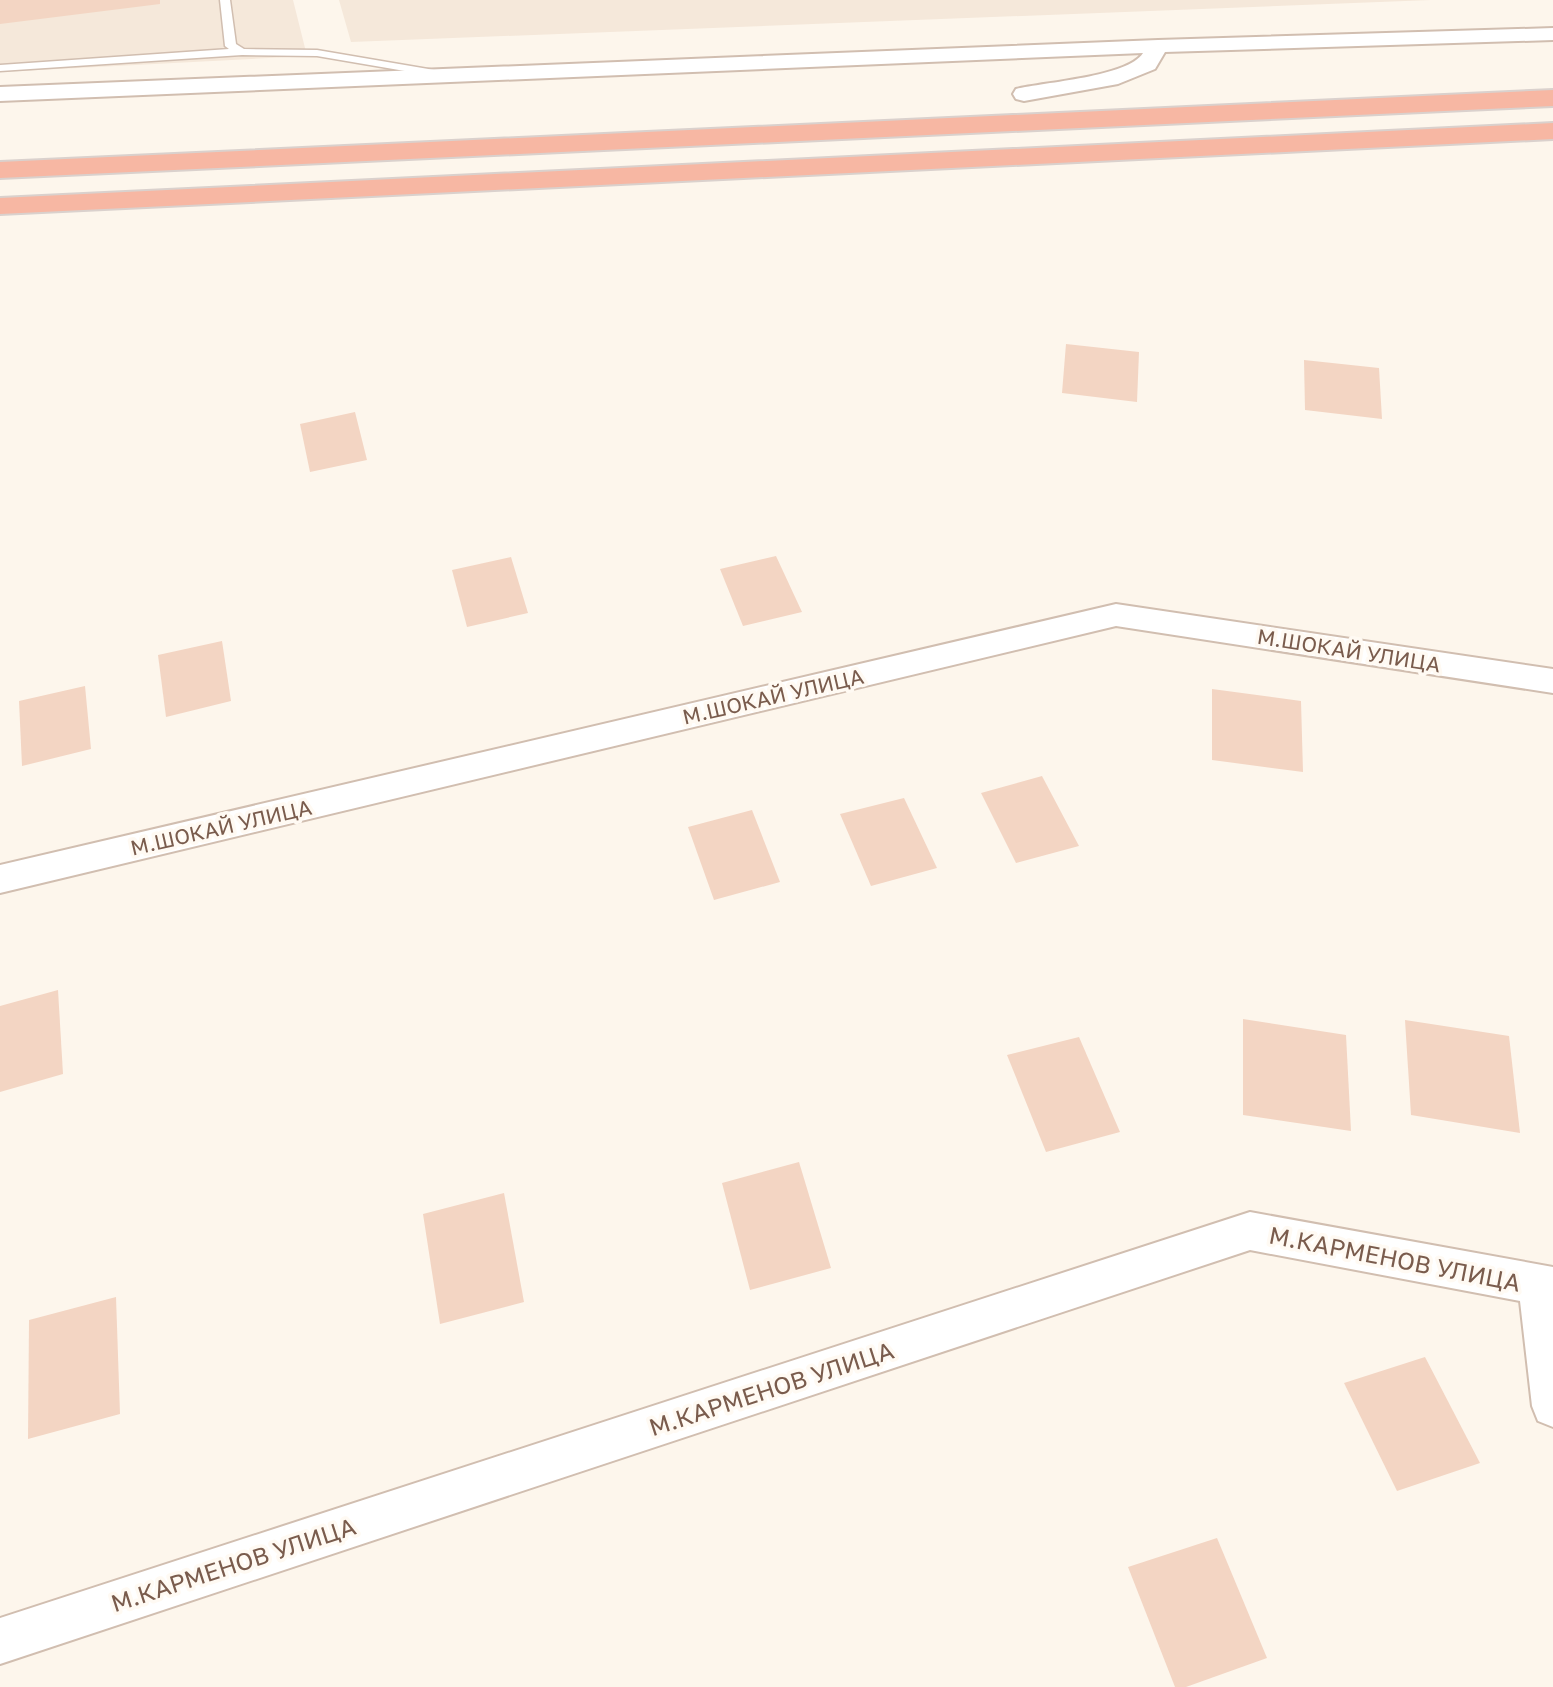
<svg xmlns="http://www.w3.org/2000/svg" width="1553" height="1687" font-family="'Golos Text',sans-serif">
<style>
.residential{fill:#f5e8da}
.building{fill:#f3d5c3}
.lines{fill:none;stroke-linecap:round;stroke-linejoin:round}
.lane-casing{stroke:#d1beb0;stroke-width:3}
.street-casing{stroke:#d1beb0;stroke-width:4}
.highway-casing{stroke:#dad1cd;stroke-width:4}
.lane{fill:#fff;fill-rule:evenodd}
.street{fill:#fff;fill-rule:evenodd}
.highway{fill:#f7b7a3;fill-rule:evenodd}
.labels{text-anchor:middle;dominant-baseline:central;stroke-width:7;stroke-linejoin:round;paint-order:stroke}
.street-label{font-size:21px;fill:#7a5c4d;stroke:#fffaf3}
.near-street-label{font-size:24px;fill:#7a5c4d;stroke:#fffaf3}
</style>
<rect width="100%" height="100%" fill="#fdf6ec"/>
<!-- residential -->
<g class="residential">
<polygon points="0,0 293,0 307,56 0,72"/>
<polygon points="339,0 1431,0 351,42"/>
</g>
<!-- building -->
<g class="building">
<polygon points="0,0 160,0 160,4 0,24"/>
<polygon points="1066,344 1139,352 1137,402 1062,393"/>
<polygon points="1304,360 1379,368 1382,419 1305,410"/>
<polygon points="355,412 367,460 310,472 300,424"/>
<polygon points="776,556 802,612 743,626 720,569"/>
<polygon points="511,557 528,613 467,627 452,570"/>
<polygon points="222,641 231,701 166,717 158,655"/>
<polygon points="85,686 91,749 22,766 19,701"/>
<polygon points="1212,689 1301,701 1303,772 1212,760"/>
<polygon points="1042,776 1079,846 1016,863 981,793"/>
<polygon points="904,798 937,868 871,886 840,814"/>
<polygon points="752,810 780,882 714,900 688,827"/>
<polygon points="58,990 63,1074 0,1092 0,1006"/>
<polygon points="1243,1019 1346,1035 1351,1131 1243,1115"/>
<polygon points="1405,1020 1509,1036 1520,1133 1411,1115"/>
<polygon points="1079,1037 1120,1132 1046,1152 1007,1055"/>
<polygon points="799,1162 831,1268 750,1290 722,1183"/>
<polygon points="504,1193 524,1302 440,1324 423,1214"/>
<polygon points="116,1297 120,1414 28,1439 29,1320"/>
<polygon points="1425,1357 1480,1463 1397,1491 1344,1383"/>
<polygon points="1217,1538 1267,1658 1186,1687 1175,1687 1128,1567"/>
</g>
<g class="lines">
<defs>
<polygon id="lane" points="220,0 230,0 236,44 244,49 317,50 440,71 446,74 440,77 317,56 242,55 0,71 0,65 229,49 225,46"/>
<g id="street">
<path d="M1553,28V40L1165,52L1155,69L1118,84L1024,101L1016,99L1013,94L1016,89C1044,82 1128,77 1143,53L0,101V87L1158,40Z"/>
<polygon points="1116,604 1553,669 1553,693 1116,626 0,893 0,865"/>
<polygon points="1250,1212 1553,1267 1553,1427 1538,1421 1532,1406 1520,1301 1250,1250 0,1664 0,1618"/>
</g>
<g id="highway">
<polygon points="1553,90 1553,106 0,178 0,162"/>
<polygon points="1553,123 1553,139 0,214 0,198"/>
</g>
</defs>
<!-- lane casing -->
<use href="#lane" class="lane-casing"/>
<!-- street casing -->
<use href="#street" class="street-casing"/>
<!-- highway casing -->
<use href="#highway" class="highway-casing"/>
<!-- lane -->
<use href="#lane" class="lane"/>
<!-- street -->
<use href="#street" class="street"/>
<!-- highway -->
<use href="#highway" class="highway"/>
</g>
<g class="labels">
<!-- street labels -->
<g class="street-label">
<text transform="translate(1349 650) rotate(9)">М.ШОКАЙ УЛИЦА</text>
<text transform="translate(773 696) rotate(-13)">М.ШОКАЙ УЛИЦА</text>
<text transform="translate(221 827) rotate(-13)">М.ШОКАЙ УЛИЦА</text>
</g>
<!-- near-street labels -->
<g class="near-street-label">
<text transform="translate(1395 1258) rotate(11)">М.КАРМЕНОВ УЛИЦА</text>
<text transform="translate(771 1388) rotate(-18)">М.КАРМЕНОВ УЛИЦА</text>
<text transform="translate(233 1564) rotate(-18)">М.КАРМЕНОВ УЛИЦА</text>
</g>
</g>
</svg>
